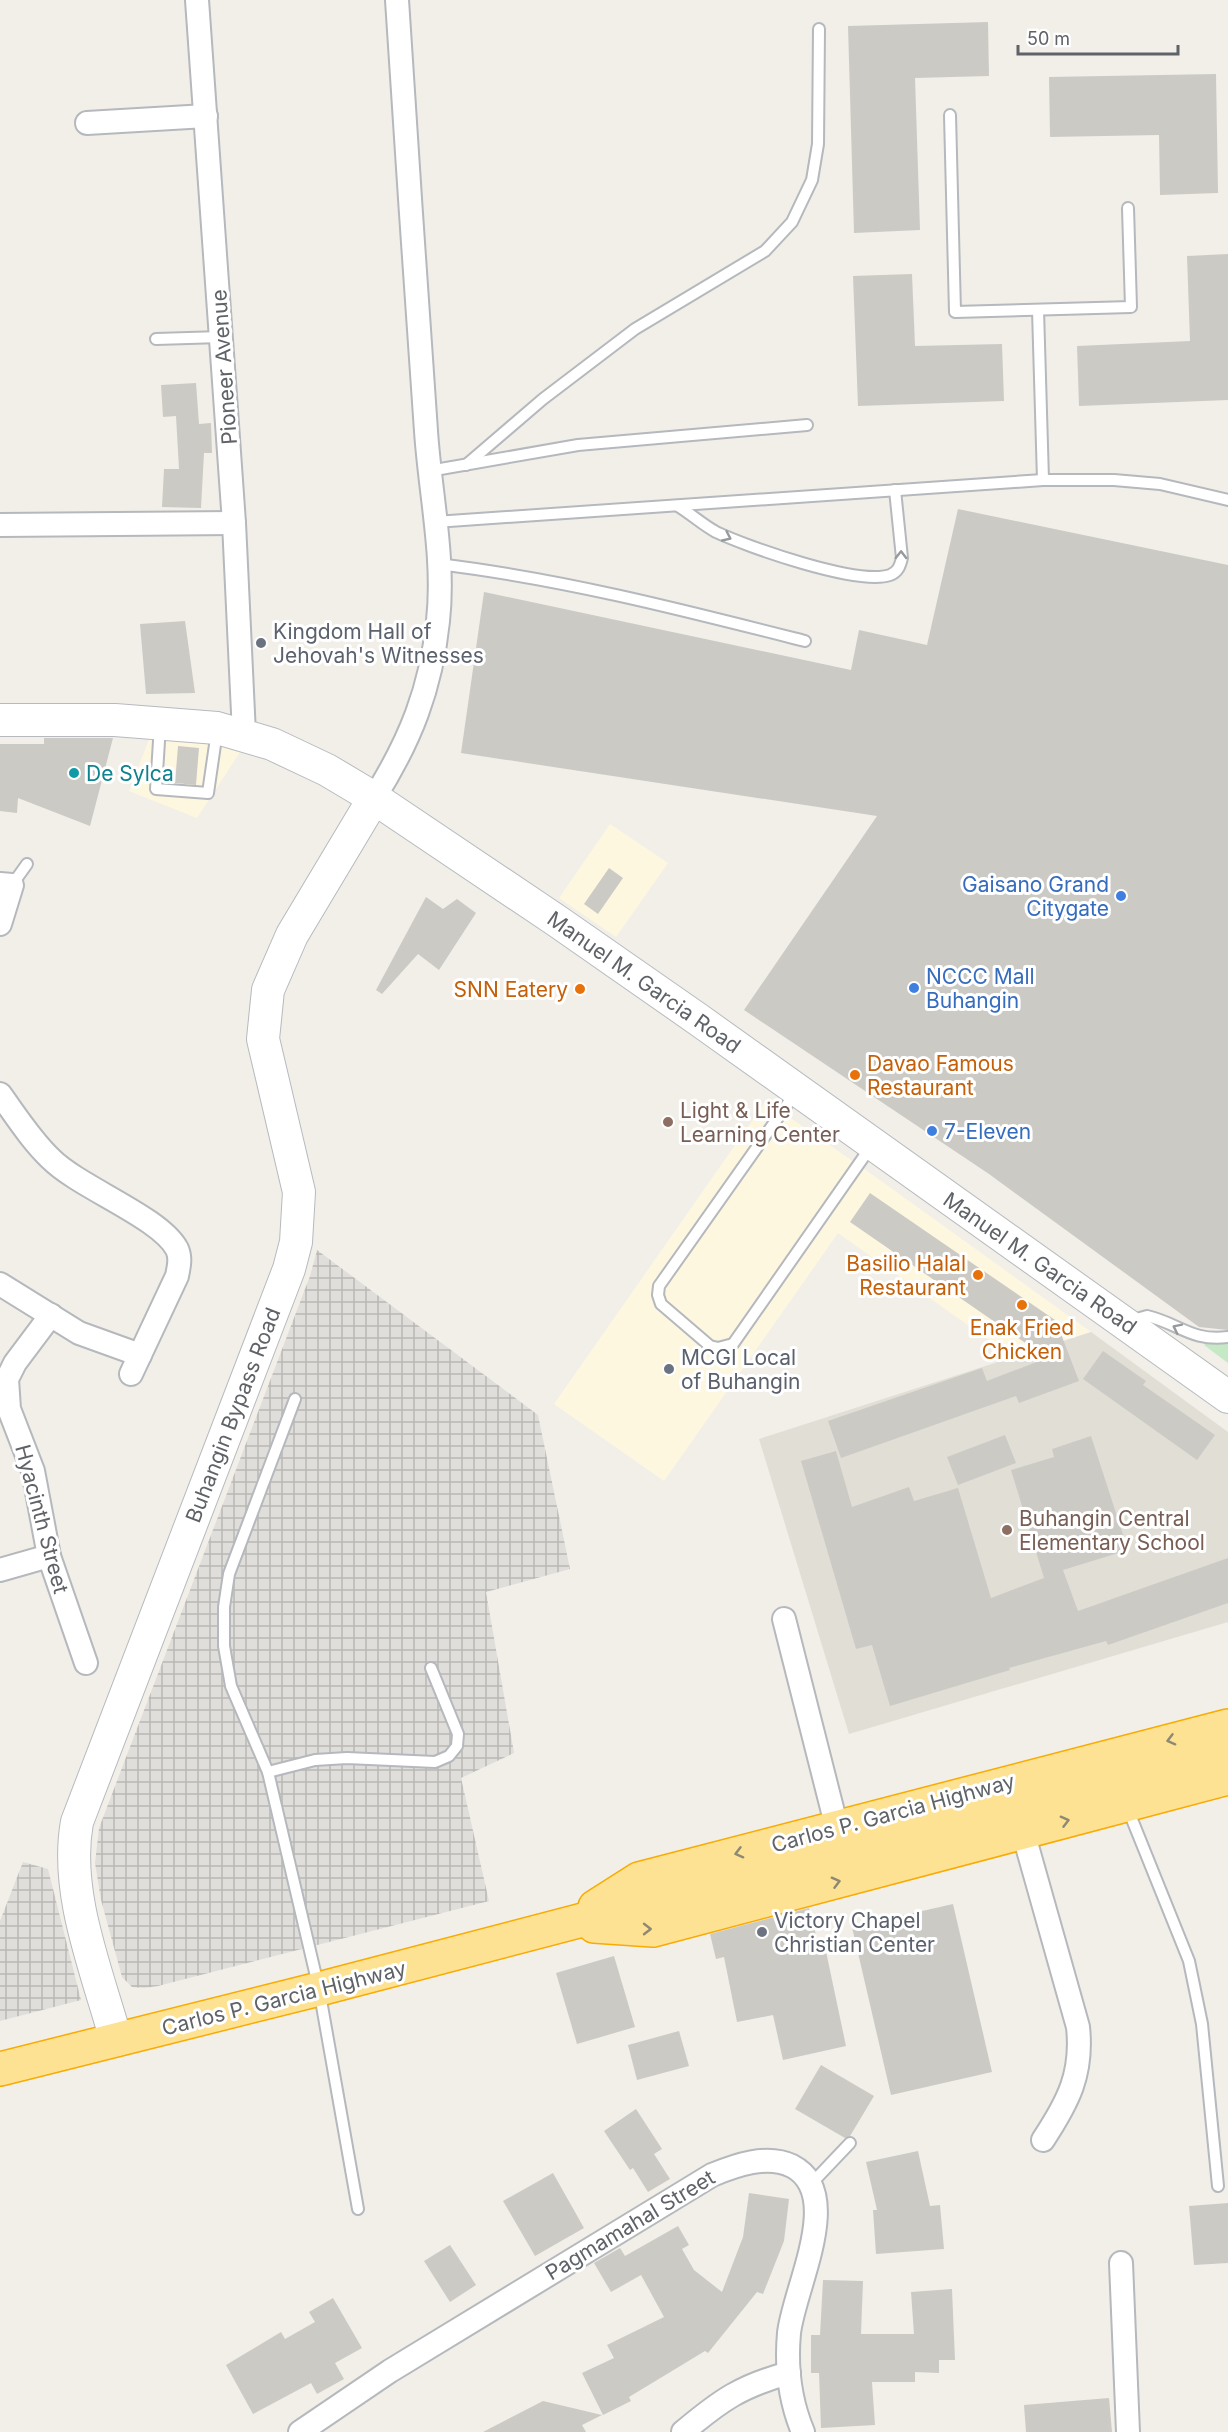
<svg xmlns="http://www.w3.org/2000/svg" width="1228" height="2432" font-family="Inter,sans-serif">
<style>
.commercial{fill:#fef7e0}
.industrial{fill:url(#industrial-grid)}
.education{fill:#e1ded6}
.green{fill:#c5e8c5}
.building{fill:#cccac5}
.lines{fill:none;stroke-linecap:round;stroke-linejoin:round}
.lane-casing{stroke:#b5b8bc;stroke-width:14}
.street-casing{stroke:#b5b8bc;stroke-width:26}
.secondary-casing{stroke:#b6babf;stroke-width:34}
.highway-casing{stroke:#f9ab00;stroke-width:36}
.lane{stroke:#fff;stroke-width:10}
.street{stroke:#fff;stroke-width:22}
.secondary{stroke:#fff;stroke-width:32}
.highway{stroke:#fde293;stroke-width:33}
.oneway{stroke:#979a9d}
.oneway2{stroke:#8e8975}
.worship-dot{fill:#6b7280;stroke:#fff;stroke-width:2}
.culture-dot{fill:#0f9aa8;stroke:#fff;stroke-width:2}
.shop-dot{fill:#3f7fe0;stroke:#fff;stroke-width:2}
.food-dot{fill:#e8710a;stroke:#fff;stroke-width:2}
.education-dot{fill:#8d6e63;stroke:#fff;stroke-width:2}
.labels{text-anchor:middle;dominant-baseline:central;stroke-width:6;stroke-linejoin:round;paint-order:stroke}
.street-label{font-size:21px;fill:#5f6368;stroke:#fff}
.worship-label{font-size:21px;fill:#5b616d;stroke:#fff;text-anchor:start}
.culture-label{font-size:21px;fill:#0d838f;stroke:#fff;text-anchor:start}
.shop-label{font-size:21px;fill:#366cbe;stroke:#fff;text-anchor:start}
.food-label{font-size:21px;fill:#c56008;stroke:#fff;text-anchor:end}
.education-label{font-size:21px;fill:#785e54;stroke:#fff;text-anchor:start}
</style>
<defs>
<pattern id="industrial-grid" width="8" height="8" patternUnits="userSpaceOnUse" patternTransform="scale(1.5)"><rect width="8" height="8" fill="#e0deda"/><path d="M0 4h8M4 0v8" fill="none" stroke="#b9b8b5"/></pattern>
</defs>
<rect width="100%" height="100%" fill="#f1efe8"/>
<!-- commercial -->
<g class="commercial">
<polygon points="150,737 242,749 197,818 129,791"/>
<polygon points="610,824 668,863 616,937 559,898"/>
<polygon points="766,1101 877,1178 1091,1332 1013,1357 838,1233 664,1481 554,1404"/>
</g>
<!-- industrial -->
<g class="industrial">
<polygon points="317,1250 538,1415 570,1569 486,1592 514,1753 461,1778 489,1901 158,1986 144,1988 132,1987 122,1977 101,1900 95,1863 99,1828 310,1276"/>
<polygon points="23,1862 48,1869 81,2000 0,2021 0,1921"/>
</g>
<!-- education -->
<polygon class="education" points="1091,1332 1228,1432 1228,1622 849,1734 759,1439"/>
<!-- green -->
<polygon class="green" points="1210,1341 1228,1341 1228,1363 1204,1345"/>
<!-- building -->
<g class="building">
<polygon points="988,22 989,76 915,78 920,230 854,233 848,26"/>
<polygon points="1216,74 1218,193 1160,195 1159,135 1050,137 1049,77"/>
<polygon points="1228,254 1228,400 1079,406 1077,346 1190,341 1187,256"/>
<polygon points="912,274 915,346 1002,344 1004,401 858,406 853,276"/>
<polygon points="196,383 199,424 211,423 212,453 204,453 201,508 162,507 164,469 179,469 176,416 163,417 161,385"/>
<polygon points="958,509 1228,565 1228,1330 1199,1327 989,1174 744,1010 877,816 461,753 484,592 851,670 859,630 927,645"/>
<polygon points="185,621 195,693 146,694 140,624"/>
<polygon points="44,738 113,738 90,826 18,798 17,813 0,811 0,744 44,744"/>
<polygon points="178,746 199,748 196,785 175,783"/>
<polygon points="609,868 623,878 598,914 584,904"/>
<polygon points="426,897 443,909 457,899 476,913 439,970 418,954 382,994 376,990"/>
<polygon points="870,1193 1071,1331 1061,1334 1079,1381 1019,1403 1016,1396 841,1458 828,1421 982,1368 987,1381 1047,1358 850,1222"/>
<polygon points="1103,1351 1146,1381 1143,1385 1215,1435 1197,1460 1083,1379"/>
<polygon points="1005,1435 1016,1463 958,1485 947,1457"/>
<polygon points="1091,1436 1128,1550 1063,1570 1078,1611 1228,1558 1228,1603 1108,1645 1106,1641 1009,1668 1010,1670 890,1706 872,1645 856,1649 801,1461 836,1451 852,1507 909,1487 914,1501 958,1488 991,1598 1044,1578 1011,1470 1054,1457 1052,1449"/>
<polygon points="953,1904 992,2072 891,2095 852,1927"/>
<polygon points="809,1908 818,1943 824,1942 846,2046 783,2060 773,2015 737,2022 724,1957 716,1959 710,1934"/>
<polygon points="614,1956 635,2027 577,2044 556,1973"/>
<polygon points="679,2031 689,2066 637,2080 628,2045"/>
<polygon points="821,2065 874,2096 850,2136 845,2138 795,2109"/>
<polygon points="636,2109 662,2149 654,2154 670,2179 648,2192 633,2168 630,2170 604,2131"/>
<polygon points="918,2151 930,2206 940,2205 944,2249 876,2254 873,2210 877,2210 866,2162"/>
<polygon points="553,2173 584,2228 535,2256 503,2201"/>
<polygon points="749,2193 789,2199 784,2241 763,2294 757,2292 708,2353 705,2351 629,2397 631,2401 603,2415 582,2373 614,2358 607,2345 664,2317 641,2275 611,2292 594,2263 620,2248 625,2256 678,2226 689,2245 682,2249 694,2270 722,2292 743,2237"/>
<polygon points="1228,2203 1228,2263 1194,2265 1189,2206"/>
<polygon points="450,2245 476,2285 450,2302 424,2261"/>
<polygon points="823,2280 863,2281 861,2334 914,2334 911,2292 952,2289 955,2360 939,2360 939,2373 915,2372 915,2382 872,2382 875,2425 821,2428 819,2373 811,2373 811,2335 820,2335"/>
<polygon points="333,2298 362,2348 335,2363 344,2379 317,2394 311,2383 253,2414 226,2365 281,2332 285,2339 315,2322 309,2312"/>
<polygon points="1109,2398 1112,2432 1026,2432 1024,2405"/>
<polygon points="543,2401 602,2415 582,2425 586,2432 483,2432"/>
</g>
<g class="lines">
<defs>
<g id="lane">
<polyline points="950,115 955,312 1131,307 1128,208"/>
<polyline points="1038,310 1043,480"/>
<polyline points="156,339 221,337"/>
<polyline points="466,465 543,399 635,329 765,251 792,222 812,180 818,144 819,29"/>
<polyline points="429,471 578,445 807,425"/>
<path d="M678,506C691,514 703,525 716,532C748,547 858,586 890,575C898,572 900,566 902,558L895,490"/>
<polyline points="435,522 1043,480 1114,480 1160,484 1228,500"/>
<path d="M438,564C563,579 683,610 805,641"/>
<polyline points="160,725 156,789 208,793 217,731"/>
<polyline points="12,885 27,864"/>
<polyline points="796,1092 659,1286 658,1295 661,1304 710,1346 718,1348 733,1344 872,1145"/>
<path d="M1134,1324L1140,1318L1147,1316C1178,1323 1192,1342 1228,1337"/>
<polyline points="295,1399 229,1574 224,1607 224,1646 231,1686 268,1772 319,1989 358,2209"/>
<polyline points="268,1772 315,1760 347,1758 435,1762 449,1756 457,1746 458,1734 431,1668"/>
<polyline points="1127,1807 1189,1961 1202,2024 1218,2186"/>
<polyline points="812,2183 850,2143"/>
</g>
<g id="street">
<polyline points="197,0 234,523 244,734"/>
<polyline points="87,123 206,116"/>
<polyline points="0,525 234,523"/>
<path d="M374,798C410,741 431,689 438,621C445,558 430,493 426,431C416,287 406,144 397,0"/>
<polyline points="0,884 12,885 0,924"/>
<path d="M0,1094C16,1116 31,1140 51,1159C80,1188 160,1217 177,1249C181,1258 179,1266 177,1276L131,1374"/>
<polyline points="0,1284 79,1333 140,1355"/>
<polyline points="51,1315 15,1363 7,1379 9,1409 33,1471 49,1556 86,1663"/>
<polyline points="0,1570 49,1556"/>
<polyline points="784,1619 837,1828"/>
<path d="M1023,1832L1078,2027C1083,2074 1068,2102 1043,2140"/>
<polyline points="1121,2263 1128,2432"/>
<path d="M300,2432L390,2371L712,2175C736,2165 767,2154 792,2166C845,2193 794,2288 789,2333C786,2366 790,2401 803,2432"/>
<path d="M683,2432C721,2400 741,2386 789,2373"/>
</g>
<g id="secondary">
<polyline points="0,720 115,720 217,728 272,744 327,770 374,798 557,921 699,1020 1228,1397"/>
<path d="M116,2040C97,1971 64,1893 77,1822L289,1269L296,1242L299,1192L263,1039L268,990L292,935L374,798"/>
</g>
<g id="highway">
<polyline points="595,1907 639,1879 1228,1726"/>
<polyline points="594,1926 653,1930 1228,1778"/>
<polyline points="0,2069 319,1989 1228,1751"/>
</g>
</defs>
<!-- lane casing -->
<use href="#lane" class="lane-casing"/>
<!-- street casing -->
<use href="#street" class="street-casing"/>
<!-- secondary casing -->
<use href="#secondary" class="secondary-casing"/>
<!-- highway casing -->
<use href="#highway" class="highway-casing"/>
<!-- lane -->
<use href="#lane" class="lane"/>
<!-- street -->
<use href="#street" class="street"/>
<!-- secondary -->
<use href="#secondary" class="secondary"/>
<!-- highway -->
<use href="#highway" class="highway"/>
</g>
<!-- one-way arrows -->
<defs><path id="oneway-chevron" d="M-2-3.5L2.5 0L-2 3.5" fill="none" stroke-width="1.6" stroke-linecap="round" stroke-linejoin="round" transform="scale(1.5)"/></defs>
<g class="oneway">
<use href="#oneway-chevron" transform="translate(727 537) rotate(25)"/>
<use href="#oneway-chevron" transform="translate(901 555) rotate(-89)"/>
<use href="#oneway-chevron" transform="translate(1177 1328) rotate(-154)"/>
</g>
<g class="oneway2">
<use href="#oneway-chevron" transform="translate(1171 1740) rotate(165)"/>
<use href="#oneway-chevron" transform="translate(1065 1821) rotate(-15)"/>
<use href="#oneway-chevron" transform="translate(739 1853) rotate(165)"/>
<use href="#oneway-chevron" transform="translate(836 1882) rotate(-15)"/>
<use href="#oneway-chevron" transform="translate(647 1929)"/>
</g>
<!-- markers -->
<g class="worship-dot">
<circle cx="261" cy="643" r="6"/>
<circle cx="669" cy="1369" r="6"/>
<circle cx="762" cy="1932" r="6"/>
</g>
<circle class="culture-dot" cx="74" cy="773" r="6"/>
<g class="shop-dot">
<circle cx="1121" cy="896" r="6"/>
<circle cx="914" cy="988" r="6"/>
<circle cx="932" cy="1131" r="6"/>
</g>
<g class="food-dot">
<circle cx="580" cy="989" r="6"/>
<circle cx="855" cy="1075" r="6"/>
<circle cx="978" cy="1275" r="6"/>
<circle cx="1022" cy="1305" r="6"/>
</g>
<g class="education-dot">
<circle cx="668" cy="1122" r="6"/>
<circle cx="1007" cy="1530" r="6"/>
</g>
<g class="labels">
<!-- street labels -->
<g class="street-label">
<text transform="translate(224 367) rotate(-94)">Pioneer Avenue</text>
<text transform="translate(644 982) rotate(35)">Manuel M. Garcia Road</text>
<text transform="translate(1040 1263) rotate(35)">Manuel M. Garcia Road</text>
<text transform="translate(233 1415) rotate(-69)">Buhangin Bypass Road</text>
<text transform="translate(42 1519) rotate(75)">Hyacinth Street</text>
<text transform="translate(893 1813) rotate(-15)">Carlos P. Garcia Highway</text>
<text transform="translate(284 1998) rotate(-14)">Carlos P. Garcia Highway</text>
<text transform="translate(630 2225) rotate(-31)">Pagmamahal Street</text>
</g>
<!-- worship labels -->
<g class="worship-label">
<text x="273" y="631">Kingdom Hall of<tspan x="273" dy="24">Jehovah's Witnesses</tspan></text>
<text x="681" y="1357">MCGI Local<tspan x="681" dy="24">of Buhangin</tspan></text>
<text x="774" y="1920">Victory Chapel<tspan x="774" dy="24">Christian Center</tspan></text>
</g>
<!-- culture labels -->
<g class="culture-label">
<text x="86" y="773">De Sylca</text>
</g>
<!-- shop labels -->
<g class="shop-label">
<text x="1109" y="884" text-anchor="end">Gaisano Grand<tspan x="1109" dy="24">Citygate</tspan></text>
<text x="926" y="976">NCCC Mall<tspan x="926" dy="24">Buhangin</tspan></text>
<text x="944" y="1131">7-Eleven</text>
</g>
<!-- food labels -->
<g class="food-label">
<text x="568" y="989">SNN Eatery</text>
<text x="867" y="1063" text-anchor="start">Davao Famous<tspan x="867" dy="24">Restaurant</tspan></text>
<text x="966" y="1263">Basilio Halal<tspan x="966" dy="24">Restaurant</tspan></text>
<text x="1022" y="1327" text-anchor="middle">Enak Fried<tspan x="1022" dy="24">Chicken</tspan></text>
</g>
<!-- education labels -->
<g class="education-label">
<text x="680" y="1110">Light &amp; Life<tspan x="680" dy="24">Learning Center</tspan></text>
<text x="1019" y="1518">Buhangin Central<tspan x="1019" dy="24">Elementary School</tspan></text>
</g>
</g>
<!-- scale -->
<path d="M1018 45v9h160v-9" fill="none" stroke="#5f6368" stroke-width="3"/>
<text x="1027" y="45" font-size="18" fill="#5f6368" stroke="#ffffff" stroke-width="4.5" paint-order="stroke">50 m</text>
</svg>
